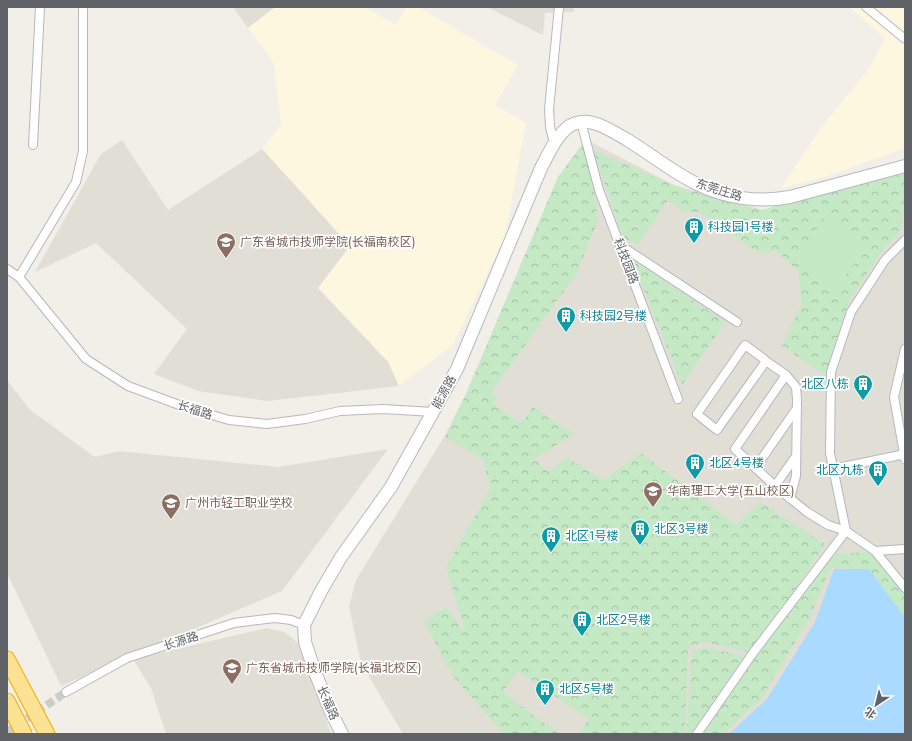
<svg xmlns="http://www.w3.org/2000/svg" width="912" height="741" font-family="Jost,'Noto Sans SC',sans-serif">
<style>
.commercial{fill:#fef7e0}
.education{fill:#e1ded6}
.forest{fill:url(#forest-crowns);fill-rule:evenodd}
.pitch{fill:#c5e8c5}
.water{fill:#aadaff}
.lines{fill:none;stroke-linecap:round;stroke-linejoin:round}
.street-tunnel{stroke:#ccccc8;stroke-width:8;stroke-dasharray:8 4;stroke-linecap:butt}
.street-casing{stroke:#b5b8bc;stroke-width:10}
.secondary-casing{stroke:#b6babf;stroke-width:14}
.highway-casing{stroke:#f9ab00;stroke-width:17}
.street{stroke:#fff;stroke-width:8}
.secondary{stroke:#fff;stroke-width:12}
.highway{stroke:#fde293;stroke-width:15}
.labels{text-anchor:middle;dominant-baseline:central;stroke-width:3.5;stroke-linejoin:round;paint-order:stroke}
.street-label{font-size:12px;fill:#5f6368;stroke:#fff}
.culture-label{font-size:12px;fill:#0d838f;stroke:#fff;text-anchor:start}
.education-label{font-size:12px;fill:#785e54;stroke:#fff;text-anchor:start}
</style>
<defs>
<pattern id="forest-crowns" width="20" height="18" patternUnits="userSpaceOnUse"><rect width="20" height="18" fill="#c5e8c5"/><path d="M2 6a3 3 0 1 1 6 0M12 15a3 3 0 1 1 6 0" fill="none" stroke="#a3c0a4"/></pattern>
</defs>
<rect width="100%" height="100%" fill="#f1efe8"/>
<!-- commercial -->
<g class="commercial">
<polygon points="275,7 365,7 396,25 406,7 418,7 518,65 495,105 526,123 505,236 453,345 399,386 388,362 317,287 311,202 262,149 281,125 274,63 248,28"/>
<polygon points="849,7 905,7 905,148 825,177 781,188 820,129 867,71 885,38"/>
</g>
<!-- education -->
<g class="education">
<polygon points="233,7 275,7 248,28"/>
<polygon points="487,7 574,7 574,12 545,13 543,35"/>
<polygon points="122,140 168,210 262,149 350,246 318,288 388,362 399,386 268,401 198,391 154,374 187,329 96,243 35,272 101,154"/>
<polygon points="587,140 676,186 762,210 884,188 905,183 905,734 403,734 361,663 349,607 356,580 444,437 466,394 558,177"/>
<polygon points="7,380 30,410 95,457 119,451 278,467 388,449 282,591 61,686 7,573"/>
<polygon points="267,628 285,632 298,643 313,681 331,734 166,734 151,688 133,659"/>
</g>
<!-- forest -->
<g class="forest">
<polygon points="587,138 598,220 577,273 491,393 497,397 493,405 522,423 533,407 574,434 534,459 549,472 567,458 604,480 641,453 736,525 760,502 825,544 753,653 704,642 688,648 685,734 579,734 589,719 518,671 503,692 559,734 504,734 452,675 424,621 446,607 464,633 463,623 446,567 490,489 483,459 445,437 466,394 558,177"/>
<path d="M593,150L676,186L762,210L905,167V204L903,206L902,229L881,252L849,301L825,376L782,346L801,305L799,272L776,251L759,253L699,212H684L668,200L638,244L624,240ZM827,216L837,288L796,260Z"/>
<polygon points="631,258 725,322 682,385"/>
<polygon points="875,551 905,589 905,617 897,607 869,569 831,568 809,619 761,699 723,734 694,734 832,555"/>
<polygon points="705,647 744,656 692,734 687,734 690,669 693,651"/>
</g>
<!-- pitch -->
<polygon class="pitch" points="827,215 868,244 837,288 796,260"/>
<!-- water -->
<polygon class="water" points="834,569 869,569 897,607 905,617 905,734 729,734 767,699 815,622"/>
<g class="lines">
<!-- street-tunnel -->
<polyline class="street-tunnel" points="7,732 66,692"/>
<defs>
<g id="street">
<polyline points="866,7 905,39"/>
<polyline points="581,122 599,190 678,399"/>
<polyline points="554,143 550,127 549,109 559,7"/>
<polyline points="33,145 40,7"/>
<polyline points="620,245 737,322"/>
<polyline points="7,269 19,277 86,359 128,386 182,406 229,420 267,424 305,419 340,411 383,409 433,412"/>
<polyline points="19,277 76,182 83,151 83,7"/>
<polyline points="905,349 894,397 905,459"/>
<polyline points="766,361 717,430 697,414 745,345 764,359 766,361 786,375 735,449 775,486 807,512 828,525 846,531 875,551 905,588"/>
<polyline points="786,375 796,387 797,399 796,476 790,498"/>
<polyline points="756,467 797,408"/>
<polyline points="833,469 905,454"/>
<polyline points="775,486 796,456"/>
<polyline points="875,551 905,549"/>
<polyline points="66,692 127,658 234,623 275,618 291,620 304,625"/>
<polyline points="697,734 753,653 846,531 830,453 831,372 851,312 885,260 905,240"/>
</g>
<path id="secondary" d="M342,734L330,710L315,672L305,642L304,625L321,591L341,557L391,487L457,369L541,168C550,152 560,124 581,122C597,120 613,132 626,139C649,153 671,171 695,183C724,198 758,203 790,197L905,166"/>
<g id="highway">
<polyline points="7,659 47,734"/>
<polyline points="7,701 24,734"/>
</g>
</defs>
<!-- street casing -->
<use href="#street" class="street-casing"/>
<!-- secondary casing -->
<use href="#secondary" class="secondary-casing"/>
<!-- highway casing -->
<use href="#highway" class="highway-casing"/>
<!-- street -->
<use href="#street" class="street"/>
<!-- secondary -->
<use href="#secondary" class="secondary"/>
<!-- highway -->
<use href="#highway" class="highway"/>
</g>
<!-- icons -->
<defs>
<symbol id="building-pin" viewBox="-11 -11 22 30"><path d="M0 17L-7.5 6A9.5 9.5 0 1 1 7.5 6Z" fill="#0f9aa8" stroke="#fff"/><path d="M-4-6H4V6H1V3H-1V6H-4ZM-2.5-4.3h1.7v1.8h-1.7ZM.8-4.3h1.7v1.8H.8ZM-2.5-1h1.7V.8h-1.7ZM.8-1h1.7V.8H.8Z" fill="#fff"/></symbol>
<symbol id="university-pin" viewBox="-11 -11 22 30"><path d="M0 17L-7.5 6A9.5 9.5 0 1 1 7.5 6Z" fill="#8d6e63" stroke="#fff"/><path d="M0-5L7-2L0 1L-7-2ZM-4 1L0 2.5L4 1V4Q0 6-4 4Z" fill="#fff"/></symbol>
</defs>
<g fill-rule="evenodd">
<use href="#building-pin" x="683" y="216" width="22" height="30"/>
<use href="#university-pin" x="215" y="231" width="22" height="30"/>
<use href="#building-pin" x="555" y="305" width="22" height="30"/>
<use href="#building-pin" x="852" y="373" width="22" height="30"/>
<use href="#building-pin" x="684" y="452" width="22" height="30"/>
<use href="#building-pin" x="867" y="459" width="22" height="30"/>
<use href="#university-pin" x="642" y="480" width="22" height="30"/>
<use href="#university-pin" x="160" y="492" width="22" height="30"/>
<use href="#building-pin" x="629" y="518" width="22" height="30"/>
<use href="#building-pin" x="540" y="525" width="22" height="30"/>
<use href="#building-pin" x="571" y="609" width="22" height="30"/>
<use href="#university-pin" x="221" y="657" width="22" height="30"/>
<use href="#building-pin" x="534" y="678" width="22" height="30"/>
</g>
<g class="labels">
<!-- street labels -->
<g class="street-label">
<text transform="translate(719 190) rotate(17)">东莞庄路</text>
<text transform="translate(626 261) rotate(69)">科技园路</text>
<text transform="translate(444 392) rotate(-61)">能源路</text>
<text transform="translate(195 410) rotate(18)">长福路</text>
<text transform="translate(181 641) rotate(-18)">长源路</text>
<text transform="translate(328 703) rotate(67)">长福路</text>
</g>
<!-- culture labels -->
<g class="culture-label">
<text x="708" y="227">科技园1号楼</text>
<text x="580" y="316">科技园2号楼</text>
<text x="849" y="384" text-anchor="end">北区八栋</text>
<text x="709" y="463">北区4号楼</text>
<text x="864" y="470" text-anchor="end">北区九栋</text>
<text x="654" y="529">北区3号楼</text>
<text x="565" y="536">北区1号楼</text>
<text x="596" y="620">北区2号楼</text>
<text x="559" y="689">北区5号楼</text>
</g>
<!-- education labels -->
<g class="education-label">
<text x="240" y="242">广东省城市技师学院(长福南校区)</text>
<text x="667" y="491">华南理工大学(五山校区)</text>
<text x="185" y="503">广州市轻工职业学校</text>
<text x="246" y="668">广东省城市技师学院(长福北校区)</text>
</g>
</g>
<!-- border -->
<rect width="912" height="741" fill="none" stroke="#5f6368" stroke-width="16"/>
<!-- north arrow -->
<g transform="translate(876 705) rotate(215)" stroke="#ffffff" stroke-width="3" paint-order="stroke">
<path d="M0-3L7 15L0 10L-7 15Z" fill="#5f6368"/>
<text y="-6" font-size="11" font-weight="bold" text-anchor="middle" fill="#5f6368">北</text>
</g>
</svg>
